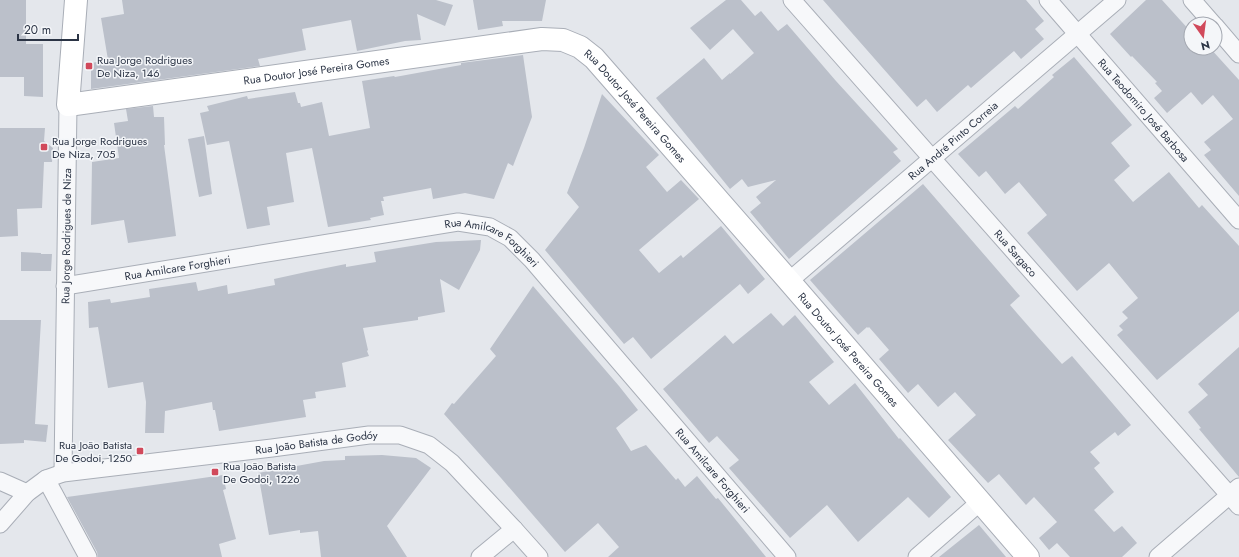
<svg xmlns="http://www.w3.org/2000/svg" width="1239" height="557" font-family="Jost,sans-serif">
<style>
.building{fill:#bbc0ca}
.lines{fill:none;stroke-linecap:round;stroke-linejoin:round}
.street-casing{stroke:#a9aeb7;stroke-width:19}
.secondary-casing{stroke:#a9aeb7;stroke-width:24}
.street{stroke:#f7f8fa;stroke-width:17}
.secondary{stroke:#fff;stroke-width:22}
.poi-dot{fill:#d1495b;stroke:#f4f6f9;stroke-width:1.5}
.labels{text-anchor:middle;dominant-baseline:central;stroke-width:3;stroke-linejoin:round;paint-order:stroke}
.poi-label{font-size:11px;fill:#2b3445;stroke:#f4f6f9;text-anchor:start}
.street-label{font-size:11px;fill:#2b3445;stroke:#f4f6f9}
</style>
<rect width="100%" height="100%" fill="#e4e7ec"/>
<!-- building -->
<g class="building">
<polygon points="0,0 26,0 26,44 43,44 43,97 24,96 24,77 0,77"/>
<polygon points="122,0 436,0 453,5 445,26 417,14 421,40 405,41 357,51 351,20 302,29 306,50 258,59 260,66 91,89 91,63 108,60 101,18 124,14"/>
<polygon points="473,0 546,0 542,21 502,21 503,26 478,30"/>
<polygon points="726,0 741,0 755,16 761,11 778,31 787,24 836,81 898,149 893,152 901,161 789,259 750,212 761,203 756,197 776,180 748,187 742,179 730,189 656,98 704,58 722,80 730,73 730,74 754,53 733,29 710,50 690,28"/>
<polygon points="823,0 1026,0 1044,21 1035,29 1044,39 1021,59 1014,51 971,88 968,85 937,112 926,99 917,107"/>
<polygon points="1146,0 1162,0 1191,32 1191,48 1210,48 1239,80 1239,196 1204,155 1211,150 1204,142 1233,119 1213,95 1202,105 1191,92 1167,113 1154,98 1162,91 1155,83 1157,82 1132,56 1131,57 1110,34"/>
<polygon points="523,55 532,117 513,166 508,163 494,199 465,193 433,199 431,188 383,197 384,201 381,201 384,215 370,218 371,220 328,227 312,148 286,153 294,202 267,207 270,225 247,229 229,141 207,145 200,113 209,111 207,106 247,96 248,99 295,92 298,103 300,103 301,107 322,102 329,136 370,128 362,81 394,76 395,77 461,65 461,63"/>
<polygon points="1074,57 1132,125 1111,143 1130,166 1114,180 1133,202 1169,172 1199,208 1202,205 1239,246 1239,311 1157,380 1117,335 1123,330 1119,326 1128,318 1122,312 1138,298 1109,263 1077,291 1027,233 1047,215 1019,182 1005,194 986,171 979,177 958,154 1015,106 1018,109 1054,77 1052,75"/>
<polygon points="602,94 659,155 646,167 667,192 681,180 699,199 639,250 659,273 681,255 683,258 721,226 765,279 748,294 740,284 651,359 633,337 624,344 545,250 579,207 567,193 584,148"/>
<polygon points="153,106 154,117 164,117 165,145 164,145 176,236 128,243 124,220 91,225 92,162 119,158 114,123 128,121 126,109"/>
<polygon points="0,128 45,128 44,141 53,148 52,162 44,162 42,208 17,209 18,236 0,237"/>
<polygon points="204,136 212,194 199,197 188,139"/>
<polygon points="923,184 1020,296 1010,305 1037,336 1062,364 1072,356 1131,425 1118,436 1115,432 1090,452 1100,463 1094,468 1114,492 1094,510 1114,532 1122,526 1137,543 1122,557 1070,557 1057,543 1049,550 1039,538 1057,522 1034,497 1026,505 999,474 988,483 948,440 976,415 955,392 938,407 918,384 908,393 879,359 889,350 869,327 868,328 867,327 858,335 810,280"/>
<polygon points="481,240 480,250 459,290 440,279 445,312 418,317 418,320 363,328 368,350 367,351 369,356 342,363 346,387 315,392 316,398 303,400 306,417 219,431 215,410 213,410 212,402 165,411 164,433 145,433 146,402 143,382 108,388 98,327 89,328 88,302 110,299 111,303 150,297 149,289 196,282 198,291 227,285 228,294 275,285 274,279 306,272 346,264 346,267 376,262 374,252 436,242"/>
<polygon points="21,252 41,253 41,254 52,254 51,271 21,271"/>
<polygon points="533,286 619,386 638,410 616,428 631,451 646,445 676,480 678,478 685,487 697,476 716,499 718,498 766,557 608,557 619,547 598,523 565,552 501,478 444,414 452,403 454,404 496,356 490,349"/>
<polygon points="771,313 783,326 795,315 834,362 809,382 829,405 855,383 899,439 900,438 951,497 929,518 908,497 858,542 827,505 790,538 729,468 739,460 717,436 709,443 663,389 725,335 733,344"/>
<polygon points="0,320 41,320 35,424 48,425 46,442 24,440 24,443 0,444"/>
<polygon points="1239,347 1239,477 1199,429 1201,428 1188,412 1208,395 1198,384"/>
<polygon points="382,455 416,458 431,468 387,526 407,557 321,557 318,531 300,533 300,530 269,535 258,473 324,461 345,460 345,456"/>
<polygon points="223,475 226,489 223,490 236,539 219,544 222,557 98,557 97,552 67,497 182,481"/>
<polygon points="979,525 1006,557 939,557"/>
</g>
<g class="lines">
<defs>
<g id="street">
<path id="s1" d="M792,0L1239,506"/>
<path id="s2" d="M1048,0L1239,220"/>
<polyline points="1192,0 1213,24"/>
<polyline points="1215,26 1239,54"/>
<path id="s3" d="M789,281L1117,0"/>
<path id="s4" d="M65,286L458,222L490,227L510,238L532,260L787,557"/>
<path id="s5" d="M63,473L68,105"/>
<polyline points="46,479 88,557"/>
<polyline points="0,481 27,493"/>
<path id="s6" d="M0,524L27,493L46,479L63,473L272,448L369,435H400L429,445L452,463L514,529L539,557"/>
<polyline points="480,557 514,529"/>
<polyline points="917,557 980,502"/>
<polyline points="1158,557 1239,487"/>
</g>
<g id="secondary">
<path id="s7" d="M76,0L68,105L542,39L563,40L580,47L594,58L789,281L1028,557"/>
</g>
</defs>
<!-- street casing -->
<use href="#street" class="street-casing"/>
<!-- secondary casing -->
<use href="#secondary" class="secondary-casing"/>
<!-- street -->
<use href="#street" class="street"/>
<!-- secondary -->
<use href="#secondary" class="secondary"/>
</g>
<!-- markers -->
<g class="poi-dot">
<rect x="85" y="62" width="8" height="8" rx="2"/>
<rect x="40" y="143" width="8" height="8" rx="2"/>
<rect x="136" y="447" width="8" height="8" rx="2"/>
<rect x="211" y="468" width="8" height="8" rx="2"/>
</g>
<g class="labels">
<!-- poi labels -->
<g class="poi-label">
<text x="97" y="60">Rua Jorge Rodrigues<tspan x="97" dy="13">De Niza, 146</tspan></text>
<text x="52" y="141">Rua Jorge Rodrigues<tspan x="52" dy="13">De Niza, 705</tspan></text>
<text x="132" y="445" text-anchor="end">Rua João Batista<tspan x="132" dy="13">De Godoi, 1250</tspan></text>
<text x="223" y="466">Rua João Batista<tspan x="223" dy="13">De Godoi, 1226</tspan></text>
</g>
<!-- street labels -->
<g class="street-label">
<text stroke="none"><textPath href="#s7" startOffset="356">Rua Doutor José Pereira Gomes</textPath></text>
<text stroke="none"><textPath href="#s7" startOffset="704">Rua Doutor José Pereira Gomes</textPath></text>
<text stroke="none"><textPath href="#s2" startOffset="146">Rua Teodomiro José Barbosa</textPath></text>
<text stroke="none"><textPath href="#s3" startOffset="216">Rua André Pinto Correia</textPath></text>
<text stroke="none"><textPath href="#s5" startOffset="237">Rua Jorge Rodrigues de Niza</textPath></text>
<text stroke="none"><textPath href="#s4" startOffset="438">Rua Amilcare Forghieri</textPath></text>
<text stroke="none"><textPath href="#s1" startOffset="338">Rua Sargaco</textPath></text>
<text stroke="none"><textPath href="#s4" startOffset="114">Rua Amilcare Forghieri</textPath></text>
<text stroke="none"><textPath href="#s7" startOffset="1028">Rua Doutor José Pereira Gomes</textPath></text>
<text stroke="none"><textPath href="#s6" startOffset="338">Rua João Batista de Godóy</textPath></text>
<text stroke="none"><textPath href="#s4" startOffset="762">Rua Amilcare Forghieri</textPath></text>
</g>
</g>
<!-- north arrow -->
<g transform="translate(1203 36) rotate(166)"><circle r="19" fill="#f4f6f9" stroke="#a4a8b1"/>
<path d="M0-3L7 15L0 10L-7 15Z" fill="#d1495b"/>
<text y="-6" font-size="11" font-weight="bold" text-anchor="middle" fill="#2b3445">N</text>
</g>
<!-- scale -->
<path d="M18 34v6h60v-6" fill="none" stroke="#2b3445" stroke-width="2"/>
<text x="24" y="34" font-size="12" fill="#2b3445" stroke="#f4f6f9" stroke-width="3" paint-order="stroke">20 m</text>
</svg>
